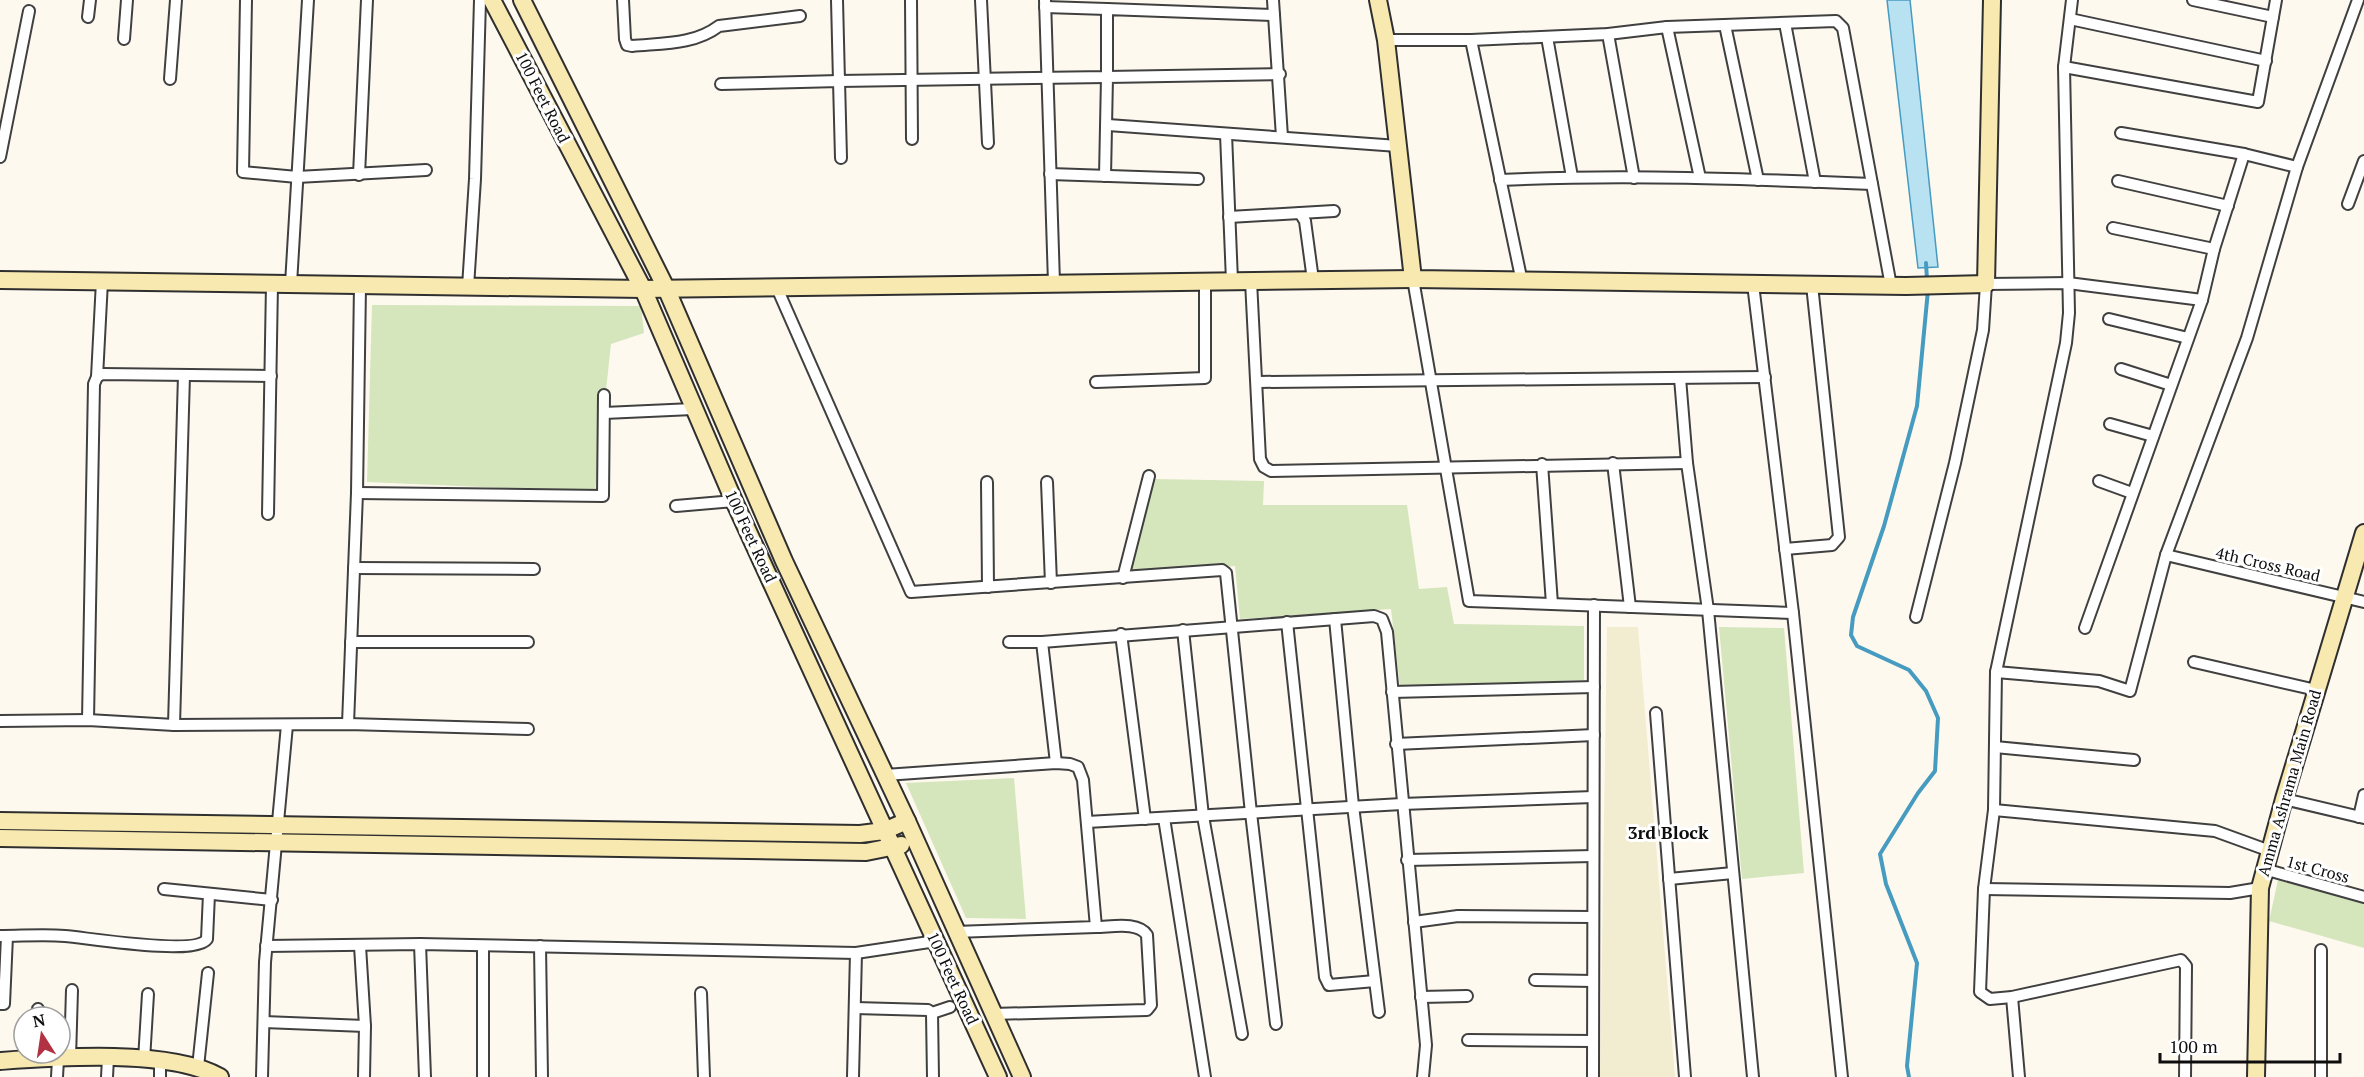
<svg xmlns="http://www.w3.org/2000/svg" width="2364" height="1077" font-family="'PT Serif',serif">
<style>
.farmland{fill:#f2ecd1}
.green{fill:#d5e5bc}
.water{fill:#b8e1f1;stroke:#469bc1;stroke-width:1.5}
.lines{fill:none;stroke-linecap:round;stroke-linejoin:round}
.stream{stroke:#469bc1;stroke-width:4}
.street-casing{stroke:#404040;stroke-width:14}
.secondary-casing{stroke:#2f2f2f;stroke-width:20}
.street{stroke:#fff;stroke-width:10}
.secondary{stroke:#f8e9b0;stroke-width:16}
.labels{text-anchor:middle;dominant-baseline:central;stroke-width:6;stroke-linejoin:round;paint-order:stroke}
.street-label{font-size:16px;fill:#0d0d0d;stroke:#fff}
.neighbourhood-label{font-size:18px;font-weight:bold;fill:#0d0d0d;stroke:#fff}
</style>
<rect width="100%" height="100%" fill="#fef9ef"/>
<!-- farmland -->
<polygon class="farmland" points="1607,627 1638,627 1675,1077 1600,1077"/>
<!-- green -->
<g class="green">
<polygon points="372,305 641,306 644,333 611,344 595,492 367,482"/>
<polygon points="1154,479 1264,481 1263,505 1407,505 1419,589 1447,587 1454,624 1584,626 1584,680 1400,688 1391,609 1240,619 1235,566 1130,574"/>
<polygon points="1719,627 1784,628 1804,873 1742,879"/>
<polygon points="1014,778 1026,919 966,918 906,783"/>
<polygon points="2278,880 2364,904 2364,948 2269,921"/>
</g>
<!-- water -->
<polygon class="water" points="1887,0 1910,0 1938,267 1918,268"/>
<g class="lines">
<!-- stream -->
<g class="stream">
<polyline points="1926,263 1927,280"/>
<polyline points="1909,1077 1907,1066 1917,963 1886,884 1880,854 1918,793 1935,771 1938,718 1926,691 1909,670 1857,646 1851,635 1853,617 1884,526 1917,406 1928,290"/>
</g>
<defs>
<g id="street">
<polyline points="246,0 243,172 297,177 426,170"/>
<path d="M623,0L625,39L627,45L632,46C662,43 694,45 719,26L800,16"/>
<polyline points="837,0 839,81 1107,77 1107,9 1274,15 1273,0"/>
<polyline points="911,0 912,139"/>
<polyline points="981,0 988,143"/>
<polyline points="1045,0 1054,283"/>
<polyline points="2072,0 2064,67 2069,313 2066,343 1996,672 1994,810 1984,889 1980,992 1990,999 2012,997 2181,960 2186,966 2185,1077"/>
<polyline points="2193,0 2273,17"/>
<polyline points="1045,7 1107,9"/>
<polyline points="1274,15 1282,137"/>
<polyline points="88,17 90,0"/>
<polyline points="2070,19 2266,61"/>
<polyline points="1785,23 1815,182"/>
<polyline points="1725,25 1758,180"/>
<polyline points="1667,27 1700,178"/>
<polyline points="1608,34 1634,178"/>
<polyline points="1547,37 1572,177"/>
<polyline points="124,39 127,0"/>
<polyline points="1386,40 1471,40 1608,34 1667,27 1836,21 1843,28 1891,286"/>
<polyline points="1471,40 1522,282"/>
<polyline points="2064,67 2258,102 2276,0"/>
<polyline points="170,79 176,0"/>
<polyline points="721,84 839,81 841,158"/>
<polyline points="1108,125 1398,146"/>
<polyline points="2121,133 2244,154 2297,167"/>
<polyline points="1226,134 1232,281"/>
<polyline points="0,157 29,11"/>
<polyline points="1050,174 1198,179"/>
<polyline points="359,175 367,0"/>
<polyline points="1105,176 1107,77 1280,74"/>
<path d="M1500,180C1624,174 1748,179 1872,184"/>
<polyline points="2118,181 2228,206"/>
<polyline points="2348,204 2364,161"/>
<polyline points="1300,213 1334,211"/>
<polyline points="1229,217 1300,213 1305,221 1313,280"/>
<polyline points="2113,228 2214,249"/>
<polyline points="1413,279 1469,601 1793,613"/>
<polyline points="1251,281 1260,459 1264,467 1271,471 1687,463"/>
<polyline points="291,284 308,0"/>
<polyline points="1753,284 1793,613 1842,1077"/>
<polyline points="468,287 475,179 480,0"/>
<polyline points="777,288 911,592 1222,570 1226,573 1251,813 1276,1024"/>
<polyline points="2109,319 2188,338"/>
<polyline points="2121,369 2171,385"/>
<polyline points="97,377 102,281"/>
<polyline points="1680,378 1687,463 1708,610 1753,1077"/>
<polyline points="1096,382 1205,378 1205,282"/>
<polyline points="1258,382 1765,377"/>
<polyline points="604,413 693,409"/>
<polyline points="2110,424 2153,436"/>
<polyline points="1613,463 1630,607"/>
<polyline points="1542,464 1552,604"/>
<polyline points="2099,481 2132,493"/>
<polyline points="987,482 988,587"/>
<polyline points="1047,482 1051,583"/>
<polyline points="357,493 603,496 604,395"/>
<polyline points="676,506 734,501"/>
<polyline points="268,514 272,284"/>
<polyline points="1785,549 1832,545 1839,537 1812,285"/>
<polyline points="2166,555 2364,602"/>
<polyline points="354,568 534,569"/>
<polyline points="1123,578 1149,476"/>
<polyline points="1916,617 1955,463 1983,330 1986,284 2068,283 2202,300"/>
<polyline points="1335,619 1353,806 1379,1012"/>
<polyline points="1287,622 1325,977 1329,985 1375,981"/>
<polyline points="2085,628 2202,300 2214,249 2244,154"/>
<polyline points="1183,630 1203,816 1242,1034"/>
<polyline points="1121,634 1145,819"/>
<polyline points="351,642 528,642"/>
<polyline points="1009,642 1042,642"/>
<polyline points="2194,662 2316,690"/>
<polyline points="1996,672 2099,681 2130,691 2166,555 2247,338 2297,167 2358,0"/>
<polyline points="1392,692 1594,687"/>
<polyline points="1656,713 1685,1077"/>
<polyline points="88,720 94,384 97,377 102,374 271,376"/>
<polyline points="0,721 88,720 174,725 348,724 528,729"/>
<polyline points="348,724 357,493 360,285"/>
<polyline points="174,725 184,375"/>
<polyline points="1396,744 1594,735"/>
<polyline points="1995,747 2134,760"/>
<polyline points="1056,763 1042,642 1374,616 1382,619 1387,632 1426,1045 1423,1077"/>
<polyline points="885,775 1056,763 1070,764 1078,767 1083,780 1096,927 955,932"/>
<polyline points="2284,799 2364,818"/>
<polyline points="1994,810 2215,831 2270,851"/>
<polyline points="2359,817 2364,795"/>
<polyline points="1164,818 1205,1077"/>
<polyline points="1087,822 1402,804 1593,797"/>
<polyline points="1407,860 1593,856"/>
<polyline points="2264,869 2364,897"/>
<polyline points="1669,879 1733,873"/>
<polyline points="164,889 272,900"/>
<polyline points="1984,889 2230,893 2260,888"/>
<polyline points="1414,922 1458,916 1593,917"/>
<path d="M0,936C22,936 44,934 65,936C89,938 196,956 207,939L209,894"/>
<polyline points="420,944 425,1077"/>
<polyline points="266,946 420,944 856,953 936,941"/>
<polyline points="360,946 365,1026 364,1077"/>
<polyline points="483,946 483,1077"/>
<polyline points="540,946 542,1077"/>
<polyline points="1535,980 1593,981"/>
<polyline points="701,993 704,1077"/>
<polyline points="1421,997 1467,996"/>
<polyline points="2012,997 2019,1077"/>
<polyline points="0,1004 4,1004 7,936"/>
<polyline points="855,1008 928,1010 932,1013 933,1077"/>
<polyline points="932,1013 950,1007"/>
<path d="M993,1014L1147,1010L1151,1005L1147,935C1138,921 1111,927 1096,927"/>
<polyline points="37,1017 38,1009"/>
<polyline points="264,1022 365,1026"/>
<polyline points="1468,1040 1593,1041"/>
<polyline points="70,1058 72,990"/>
<polyline points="144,1060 148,994"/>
<polyline points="198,1067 208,973"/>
<polyline points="57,1077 58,1059"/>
<polyline points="107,1077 108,1058"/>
<polyline points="160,1077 160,1062"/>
<polyline points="262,1077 265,962 287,725"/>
<polyline points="853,1077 856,953"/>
<polyline points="1593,1077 1594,605"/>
<polyline points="2321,1077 2321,950"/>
</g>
<g id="secondary">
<polyline points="492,0 643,289 734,501 998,1077"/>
<polyline points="522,0 666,288 784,561 907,821 1022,1077"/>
<polyline points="1378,0 1386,40 1413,279 1906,286 1986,284 1992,0"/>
<polyline points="0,280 643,289 1413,279"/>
<polyline points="0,821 860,834 884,831 907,821"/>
<polyline points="0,838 866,852 901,845"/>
<path d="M0,1061C58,1057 170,1049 220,1077"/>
<polyline points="2256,1077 2260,888 2284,799 2364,533"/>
</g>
</defs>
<!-- street casing -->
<use href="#street" class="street-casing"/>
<!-- secondary casing -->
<use href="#secondary" class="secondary-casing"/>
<!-- street -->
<use href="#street" class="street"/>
<!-- secondary -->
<use href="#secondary" class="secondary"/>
</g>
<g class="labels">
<!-- street labels -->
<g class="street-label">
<text transform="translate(543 97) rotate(63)">100 Feet Road</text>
<text transform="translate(751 536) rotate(65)">100 Feet Road</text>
<text transform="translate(2268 564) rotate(13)">4th Cross Road</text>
<text transform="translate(2289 783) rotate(-74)">Amma Ashrama Main Road</text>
<text transform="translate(2318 869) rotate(15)">1st Cross</text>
<text transform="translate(953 978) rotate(65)">100 Feet Road</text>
</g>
<!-- neighbourhood labels -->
<g class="neighbourhood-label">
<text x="1668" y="832">3rd Block</text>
</g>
</g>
<!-- north arrow -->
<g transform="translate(42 1035) rotate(348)"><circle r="28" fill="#ffffff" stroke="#9e9e9e" stroke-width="1.5"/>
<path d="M0-4.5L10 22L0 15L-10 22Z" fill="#b13243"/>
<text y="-9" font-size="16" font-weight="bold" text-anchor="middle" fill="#0d0d0d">N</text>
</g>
<!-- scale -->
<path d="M2160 1053v9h180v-9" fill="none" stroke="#0d0d0d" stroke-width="3"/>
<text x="2169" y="1053" font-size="18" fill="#0d0d0d" stroke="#ffffff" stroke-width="4.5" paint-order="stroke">100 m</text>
</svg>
